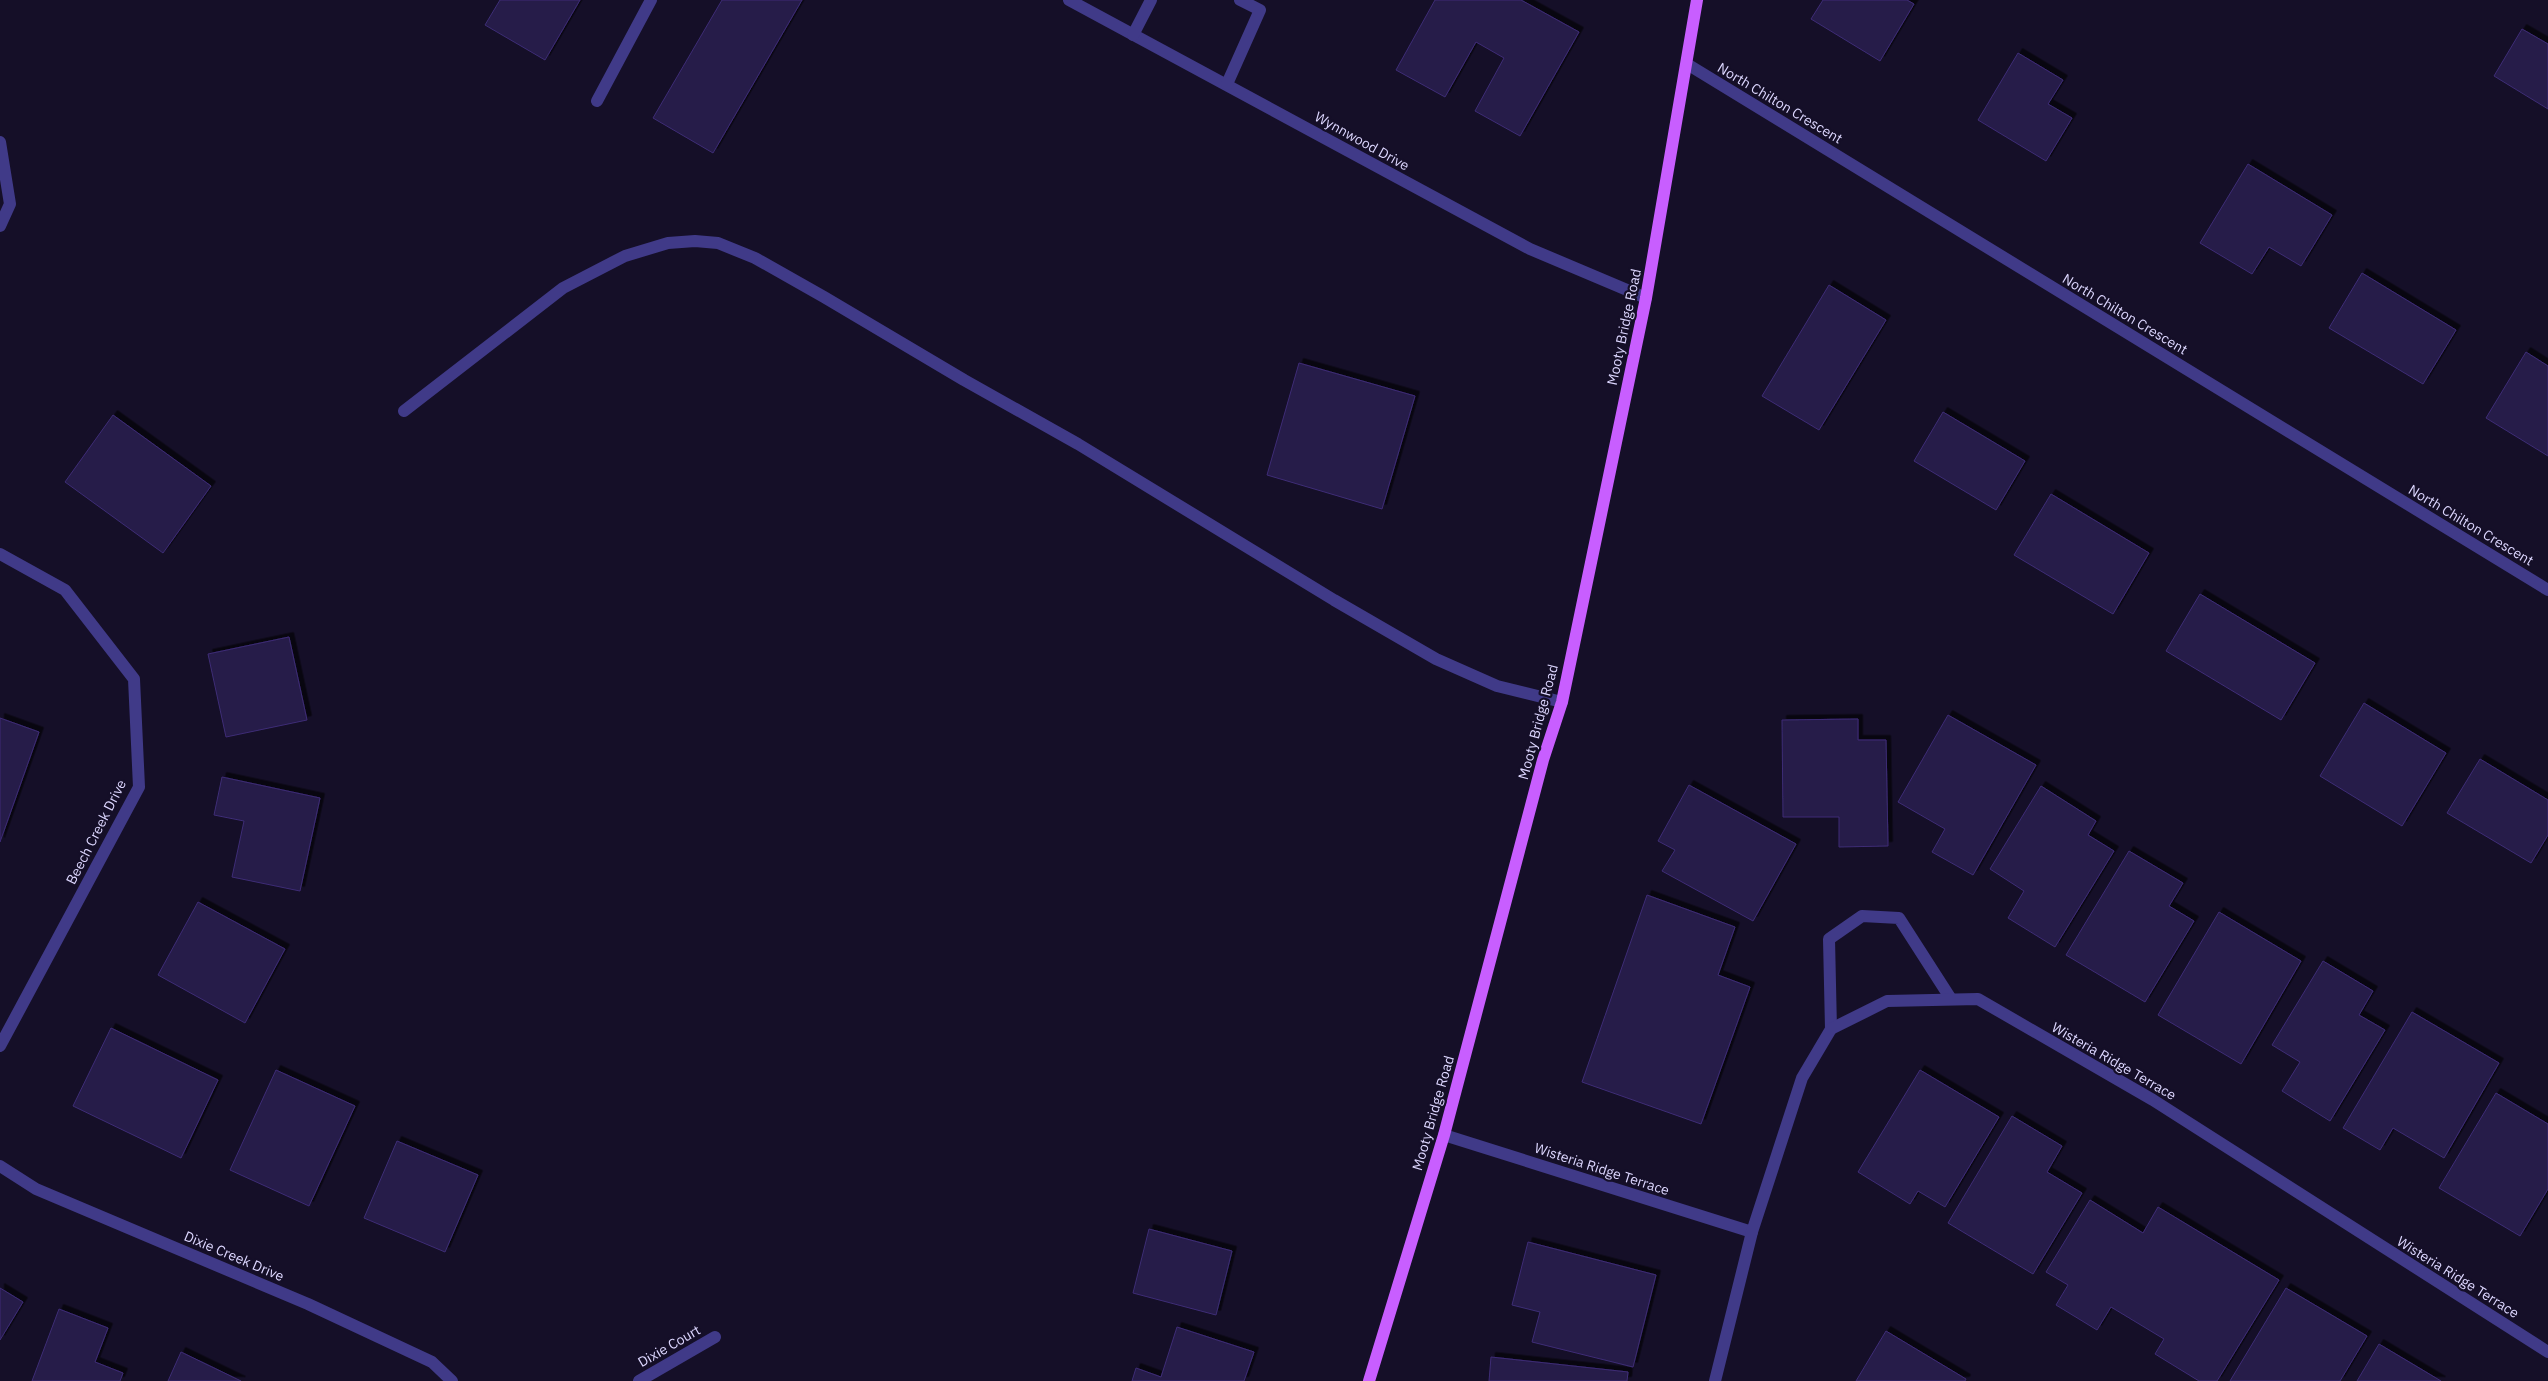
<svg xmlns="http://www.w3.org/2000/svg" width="2548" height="1381" font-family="'IBM Plex Sans',sans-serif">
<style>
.building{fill:#261b49;stroke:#3e2d76;filter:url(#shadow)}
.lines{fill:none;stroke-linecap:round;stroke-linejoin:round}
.minor{stroke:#403a88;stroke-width:12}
.major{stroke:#c85eff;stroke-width:12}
.labels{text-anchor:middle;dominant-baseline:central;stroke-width:4.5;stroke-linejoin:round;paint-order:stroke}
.street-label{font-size:14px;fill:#ddd7ff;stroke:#150f28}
</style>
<defs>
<filter id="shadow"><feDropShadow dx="4.5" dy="-4.5" stdDeviation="0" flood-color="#0009"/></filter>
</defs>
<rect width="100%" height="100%" fill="#150f28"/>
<!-- building -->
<g class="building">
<polygon points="500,0 580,0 545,60 485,25"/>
<polygon points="722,0 802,0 713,153 653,118"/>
<polygon points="1435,0 1521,0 1579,32 1520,136 1475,111 1504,58 1476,42 1445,97 1396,70"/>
<polygon points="1823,0 1907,0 1914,4 1880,61 1811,19"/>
<polygon points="2522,29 2548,44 2548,109 2494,76"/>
<polygon points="2018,53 2063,80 2048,104 2072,118 2046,161 1978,120"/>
<polygon points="2248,164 2332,215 2301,266 2269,247 2252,274 2200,243"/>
<polygon points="2362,273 2456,330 2423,384 2329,328"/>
<polygon points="1829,285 1886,320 1819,430 1762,396"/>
<polygon points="2526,352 2548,366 2548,456 2486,418"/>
<polygon points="1299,363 1415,396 1382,509 1267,475"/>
<polygon points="1943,412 2025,461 1996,510 1914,461"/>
<polygon points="113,415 211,486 163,553 65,482"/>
<polygon points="2051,494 2149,553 2113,614 2014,555"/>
<polygon points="2200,594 2315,663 2281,720 2166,651"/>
<polygon points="289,637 307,720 226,737 208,654"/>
<polygon points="2364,703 2446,753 2402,826 2320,776"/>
<polygon points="1948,715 2036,765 1973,875 1932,852 1945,829 1898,802"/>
<polygon points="0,718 39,732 0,842"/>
<polygon points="1858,719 1858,740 1886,740 1888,846 1839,847 1839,817 1783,817 1782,720"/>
<polygon points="2480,759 2548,800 2548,835 2531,863 2447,813"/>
<polygon points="222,777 320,798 300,891 232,877 244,821 214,815"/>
<polygon points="1689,785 1796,844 1753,921 1662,871 1675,850 1658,841"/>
<polygon points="2041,786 2096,821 2088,835 2114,851 2055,947 2008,918 2024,891 1990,869"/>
<polygon points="2129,851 2183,883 2169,906 2194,921 2145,1002 2066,955"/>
<polygon points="1647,895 1735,927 1718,975 1750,987 1701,1124 1582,1082"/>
<polygon points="198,902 285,949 245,1023 158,975"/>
<polygon points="2219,912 2301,961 2241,1064 2158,1015"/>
<polygon points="2323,961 2373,991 2359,1015 2385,1030 2330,1121 2282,1091 2300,1062 2272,1045"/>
<polygon points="2412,1012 2499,1063 2444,1158 2393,1128 2380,1150 2343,1128"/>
<polygon points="111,1028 218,1080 181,1158 73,1106"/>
<polygon points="276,1070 355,1106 309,1206 230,1170"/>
<polygon points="1920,1070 1999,1117 1945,1207 1918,1191 1910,1204 1858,1172"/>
<polygon points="2496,1093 2548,1124 2548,1189 2520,1236 2439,1188"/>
<polygon points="2012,1116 2062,1146 2047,1172 2082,1193 2033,1274 1948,1223"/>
<polygon points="397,1141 478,1175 445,1252 364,1218"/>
<polygon points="2090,1200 2143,1233 2158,1207 2279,1280 2217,1381 2199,1381 2155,1354 2164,1339 2111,1307 2097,1330 2056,1305 2068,1285 2046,1272"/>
<polygon points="1149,1229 1232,1251 1216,1315 1133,1293"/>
<polygon points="1528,1242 1656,1275 1633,1367 1532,1342 1540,1312 1512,1305"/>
<polygon points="0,1288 23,1302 0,1340"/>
<polygon points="2286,1288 2367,1336 2340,1381 2230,1381"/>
<polygon points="59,1309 108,1328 95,1362 123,1373 120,1381 32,1381"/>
<polygon points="1177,1327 1254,1352 1244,1381 1132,1381 1136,1368 1161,1377"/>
<polygon points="1886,1331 1966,1379 1965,1381 1856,1381"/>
<polygon points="2379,1344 2441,1381 2357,1381"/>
<polygon points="181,1352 241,1381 168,1381"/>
<polygon points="1491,1357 1628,1372 1627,1381 1489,1381"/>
</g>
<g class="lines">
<!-- minor -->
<g class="minor">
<polyline points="1069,0 1530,249 1646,298"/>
<polyline points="1133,35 1151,0"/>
<polyline points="1687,64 2548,590"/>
<polyline points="1227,84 1260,10 1240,0"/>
<polyline points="597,101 651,0"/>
<polyline points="0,142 10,204 0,226"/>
<polyline points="404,411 563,288 625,256 668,243 695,241 718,243 755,258 824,297 964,380 1078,444 1334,600 1436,659 1497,686 1562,702"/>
<polyline points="0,554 65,590 134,679 139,787 0,1046"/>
<polyline points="1831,1029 1829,939 1862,916 1899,918 1951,999"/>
<polyline points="1444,1135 1752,1232"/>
<polyline points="0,1166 36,1189 308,1304 432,1362 452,1381"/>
<polyline points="639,1381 715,1337"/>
<polyline points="1715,1381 1752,1232 1802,1078 1831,1029 1887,1001 1978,999 2153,1100 2548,1352"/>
</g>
<!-- major -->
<polyline class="major" points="1369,1381 1444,1135 1543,760 1562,702 1646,298 1697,0"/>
</g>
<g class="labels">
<!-- street labels -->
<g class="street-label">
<text transform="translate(1780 103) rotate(31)">North Chilton Crescent</text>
<text transform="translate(1362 141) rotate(29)">Wynnwood Drive</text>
<text transform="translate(2125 314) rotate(31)">North Chilton Crescent</text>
<text transform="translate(1624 327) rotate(-78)">Mooty Bridge Road</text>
<text transform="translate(2471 525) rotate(31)">North Chilton Crescent</text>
<text transform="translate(1538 722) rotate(-75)">Mooty Bridge Road</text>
<text transform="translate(96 832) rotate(-63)">Beech Creek Drive</text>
<text transform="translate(2114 1061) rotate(30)">Wisteria Ridge Terrace</text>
<text transform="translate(1433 1113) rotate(-74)">Mooty Bridge Road</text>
<text transform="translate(1602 1169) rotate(18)">Wisteria Ridge Terrace</text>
<text transform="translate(234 1256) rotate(23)">Dixie Creek Drive</text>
<text transform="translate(2458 1277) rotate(32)">Wisteria Ridge Terrace</text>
<text transform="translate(669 1346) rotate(-30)">Dixie Court</text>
</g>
</g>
</svg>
